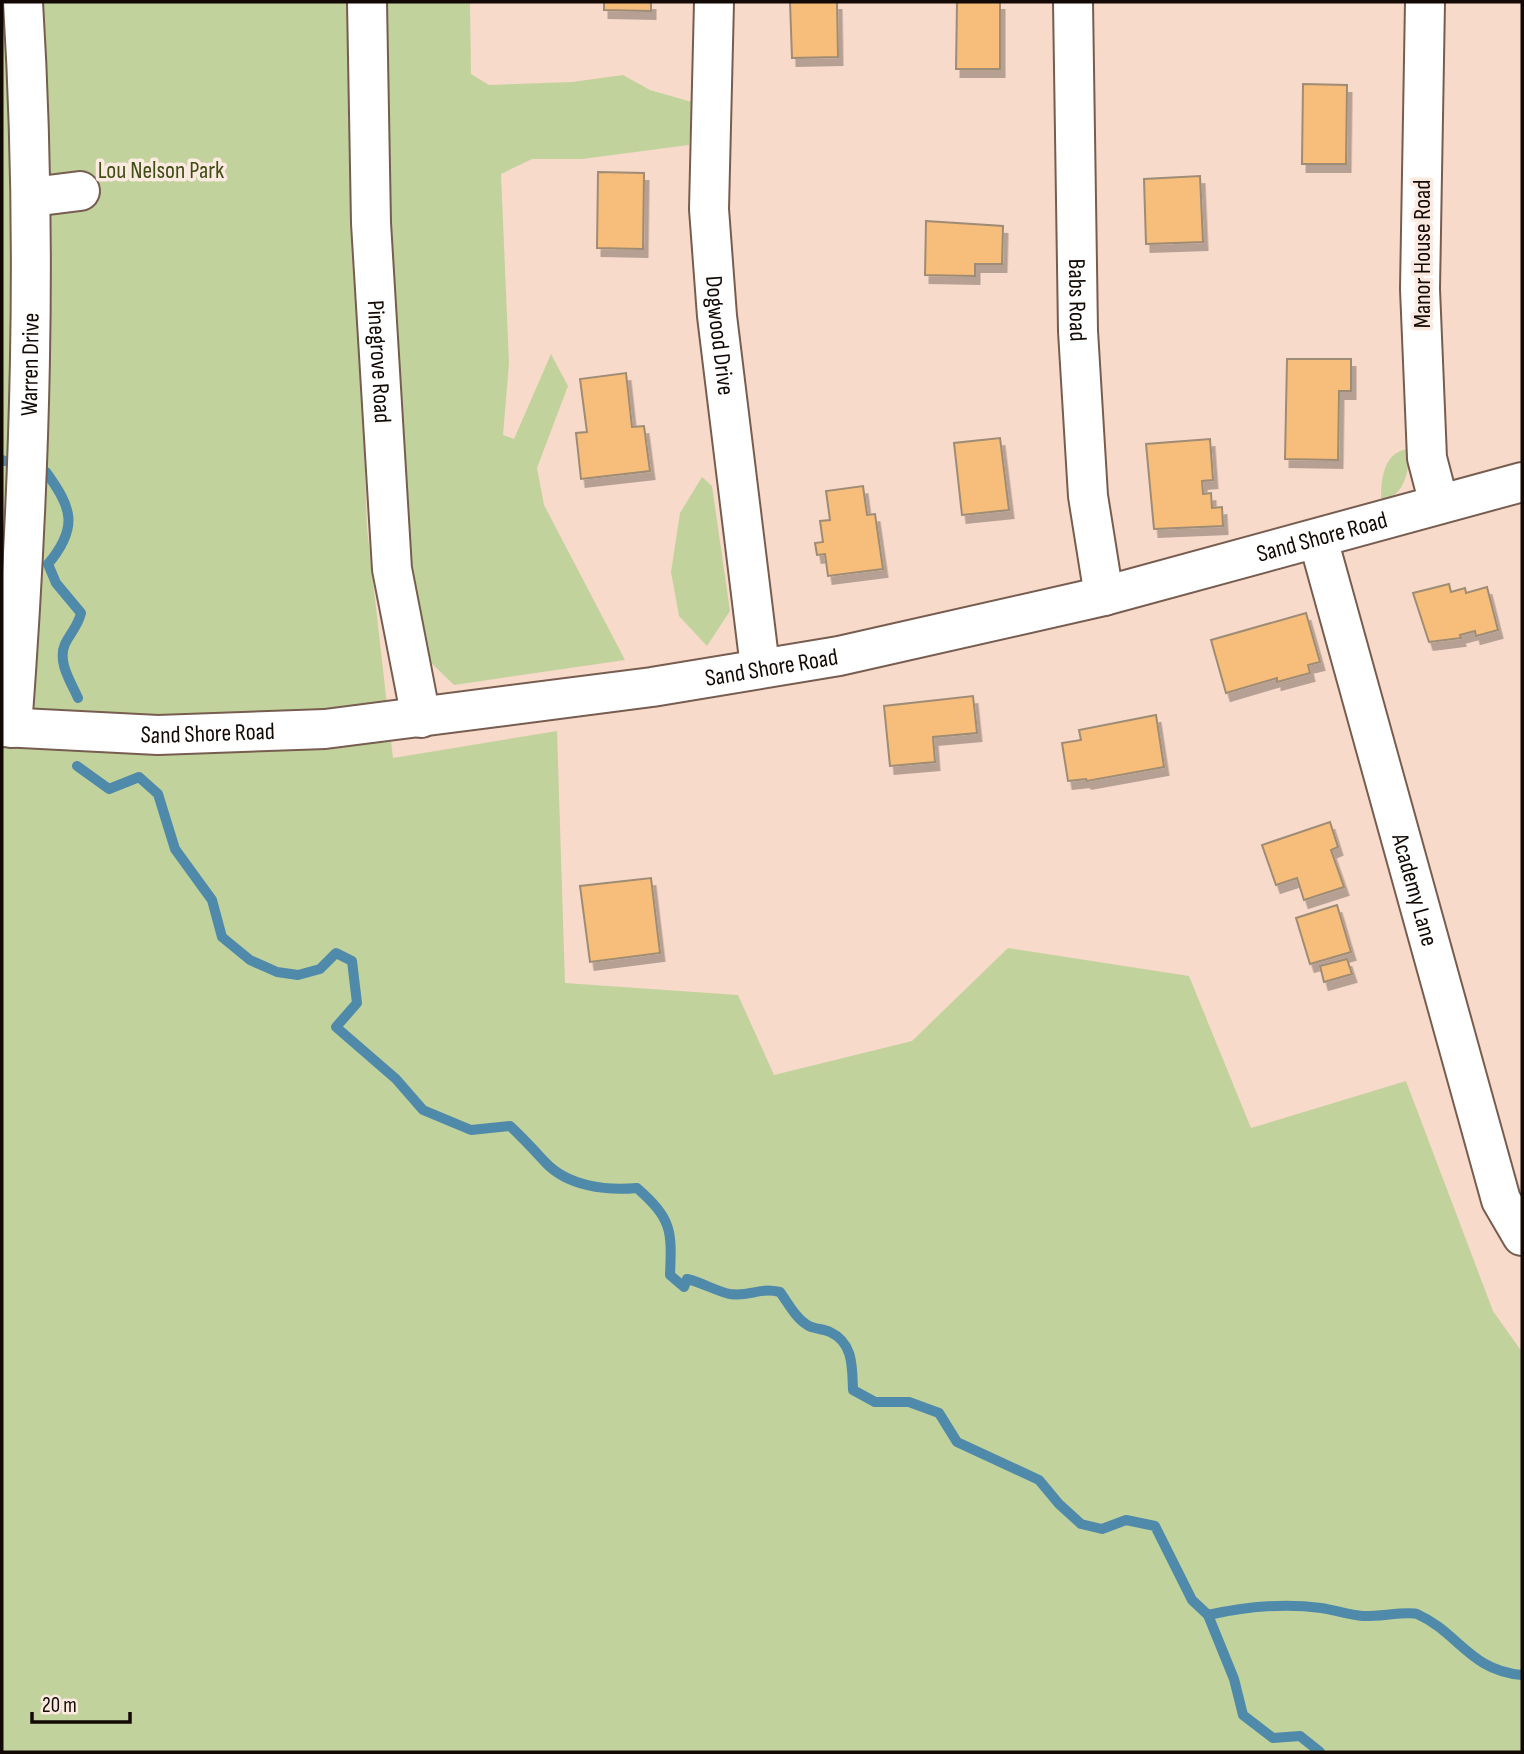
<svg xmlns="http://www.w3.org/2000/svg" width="1524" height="1754" font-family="'Sofia Sans Condensed',sans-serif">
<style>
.green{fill:#c2d29d}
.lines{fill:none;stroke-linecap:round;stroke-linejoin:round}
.stream{stroke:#508aaa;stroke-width:10}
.building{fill:#f6be7a;stroke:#9f8c75;stroke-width:2;filter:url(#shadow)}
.minor-casing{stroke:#775d50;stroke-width:42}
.minor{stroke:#fff;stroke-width:38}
.labels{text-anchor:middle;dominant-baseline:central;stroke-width:7;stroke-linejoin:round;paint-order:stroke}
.park-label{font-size:24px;fill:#404e14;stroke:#fceae0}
.street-label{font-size:24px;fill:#120905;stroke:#fceae0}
</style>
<defs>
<filter id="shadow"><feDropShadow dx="4.5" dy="8" stdDeviation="0" flood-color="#0004"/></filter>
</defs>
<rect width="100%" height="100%" fill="#f8daca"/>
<!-- green -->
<g class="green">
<polygon points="2,2 349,2 367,528 393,758 557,731 565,983 738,995 774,1075 912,1041 1008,948 1189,976 1251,1128 1406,1081 1493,1311 1522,1352 1522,1752 2,1752"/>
<polygon points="382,2 470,2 471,74 489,85 572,82 623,75 650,90 692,102 689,145 582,159 532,159 501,174 509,363 503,435 514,439 551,354 568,386 537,468 544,505 625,660 454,685 425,657 403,560"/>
<path d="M1407,449C1412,467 1403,501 1381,498C1381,478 1384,453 1407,449Z"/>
<polygon points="702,477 712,486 730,611 707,646 679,616 671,572 680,513"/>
</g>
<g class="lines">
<!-- stream -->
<g class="stream">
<polyline points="2,460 5,461"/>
<path d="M46,472C72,508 79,527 48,564L56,583L81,613C78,626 71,632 65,644C57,662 71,682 78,698"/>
<path d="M77,766L109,789L139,777L158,794L175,849L212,900L222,937L250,960L277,972L298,975L320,969L336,953L352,961L357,1003L336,1027L396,1079L423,1110L471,1130L510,1126C523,1138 533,1149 545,1162C567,1186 606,1191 637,1188C672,1219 672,1230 670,1275L684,1287L687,1279C701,1282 718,1292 730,1294C751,1297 757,1287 780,1292C788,1303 796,1319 809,1326C815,1329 824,1329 830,1332C854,1343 852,1368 853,1390L875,1402H909L939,1413L957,1442L1039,1480L1059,1504L1081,1524L1102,1529L1126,1520L1155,1526L1192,1600L1208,1615C1244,1607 1284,1603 1321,1608C1335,1610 1349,1615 1363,1616C1376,1617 1408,1611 1417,1614C1458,1632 1470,1671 1522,1675"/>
<polyline points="1208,1615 1234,1679 1243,1715 1273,1738 1300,1736 1320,1752"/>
</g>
</g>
<!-- building -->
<g class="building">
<polygon points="604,2 651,2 651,11 604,10"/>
<polygon points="790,2 837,2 838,57 792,58"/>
<polygon points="957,2 1000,2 1000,69 956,69"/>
<polygon points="1303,84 1347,85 1346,164 1302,164"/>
<polygon points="598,172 644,173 643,249 597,248"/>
<polygon points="1200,176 1203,242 1146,244 1144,179"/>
<polygon points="926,221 1003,226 1002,264 975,264 975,276 925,275"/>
<polygon points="1287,359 1351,359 1351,391 1339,391 1338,460 1285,459"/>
<polygon points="626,373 632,427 644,426 650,471 581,479 576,433 587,432 580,379"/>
<polygon points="1000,438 1009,510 962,515 954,443"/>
<polygon points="1210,439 1213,480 1202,481 1203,494 1211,493 1212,508 1222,507 1223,526 1154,529 1146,444"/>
<polygon points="863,486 867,515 875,514 883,569 828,576 825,554 817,555 815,543 823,542 820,521 830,520 826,491"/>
<polygon points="1449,584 1451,592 1465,588 1466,593 1487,587 1498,630 1476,636 1475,631 1460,635 1461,638 1429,642 1413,593"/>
<polygon points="1306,613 1320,662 1308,665 1310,673 1277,682 1277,678 1226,693 1211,640"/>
<polygon points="973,696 977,733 933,737 935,762 890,766 884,706"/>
<polygon points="1156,715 1164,767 1087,781 1086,779 1068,781 1062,743 1081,740 1079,730"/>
<polygon points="1330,822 1338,847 1331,850 1344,887 1304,900 1297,878 1276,885 1262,845"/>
<polygon points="651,878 660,953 590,962 580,886"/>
<polygon points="1337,905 1351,952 1310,964 1296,918"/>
<polygon points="1347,959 1352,974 1324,982 1320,966"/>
</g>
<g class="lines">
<defs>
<g id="minor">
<path id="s1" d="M367,2L371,223L392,569L421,718"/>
<path id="s2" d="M714,2L709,209L717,316L760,667"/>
<path id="s3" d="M1073,2L1078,331L1088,496L1104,596"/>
<polyline points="1425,2 1420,289 1427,458 1439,504"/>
<polyline points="32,197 80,191"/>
<path id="s4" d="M1318,539L1501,1200L1522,1236"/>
<path id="s5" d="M2,727L158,735L325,729L652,687L839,656L1104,596L1522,482"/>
<path id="s6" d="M12,728C30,486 38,244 23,2"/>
</g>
</defs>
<!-- minor casing -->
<use href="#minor" class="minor-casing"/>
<!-- minor -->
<use href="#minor" class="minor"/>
</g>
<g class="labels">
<!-- park labels -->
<g class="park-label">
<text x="161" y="170">Lou Nelson Park</text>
</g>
<!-- street labels -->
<g class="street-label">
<text transform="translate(1422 254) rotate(-90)">Manor House Road</text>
<text stroke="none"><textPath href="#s3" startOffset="298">Babs Road</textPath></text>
<text stroke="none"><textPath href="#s2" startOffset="334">Dogwood Drive</textPath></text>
<text stroke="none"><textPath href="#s1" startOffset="360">Pinegrove Road</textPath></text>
<text stroke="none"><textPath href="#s6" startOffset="364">Warren Drive</textPath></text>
<text stroke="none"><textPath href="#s5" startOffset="1340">Sand Shore Road</textPath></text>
<text stroke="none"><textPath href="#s5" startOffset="774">Sand Shore Road</textPath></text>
<text stroke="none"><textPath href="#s5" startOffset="206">Sand Shore Road</textPath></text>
<text stroke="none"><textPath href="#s4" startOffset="364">Academy Lane</textPath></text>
</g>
</g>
<!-- border -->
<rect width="1524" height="1754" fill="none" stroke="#120905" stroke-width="7"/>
<!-- scale -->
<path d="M32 1712v10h98v-10" fill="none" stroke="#120905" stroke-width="3.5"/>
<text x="42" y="1712" font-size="21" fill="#120905" stroke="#fceae0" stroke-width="5" paint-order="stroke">20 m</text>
</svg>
